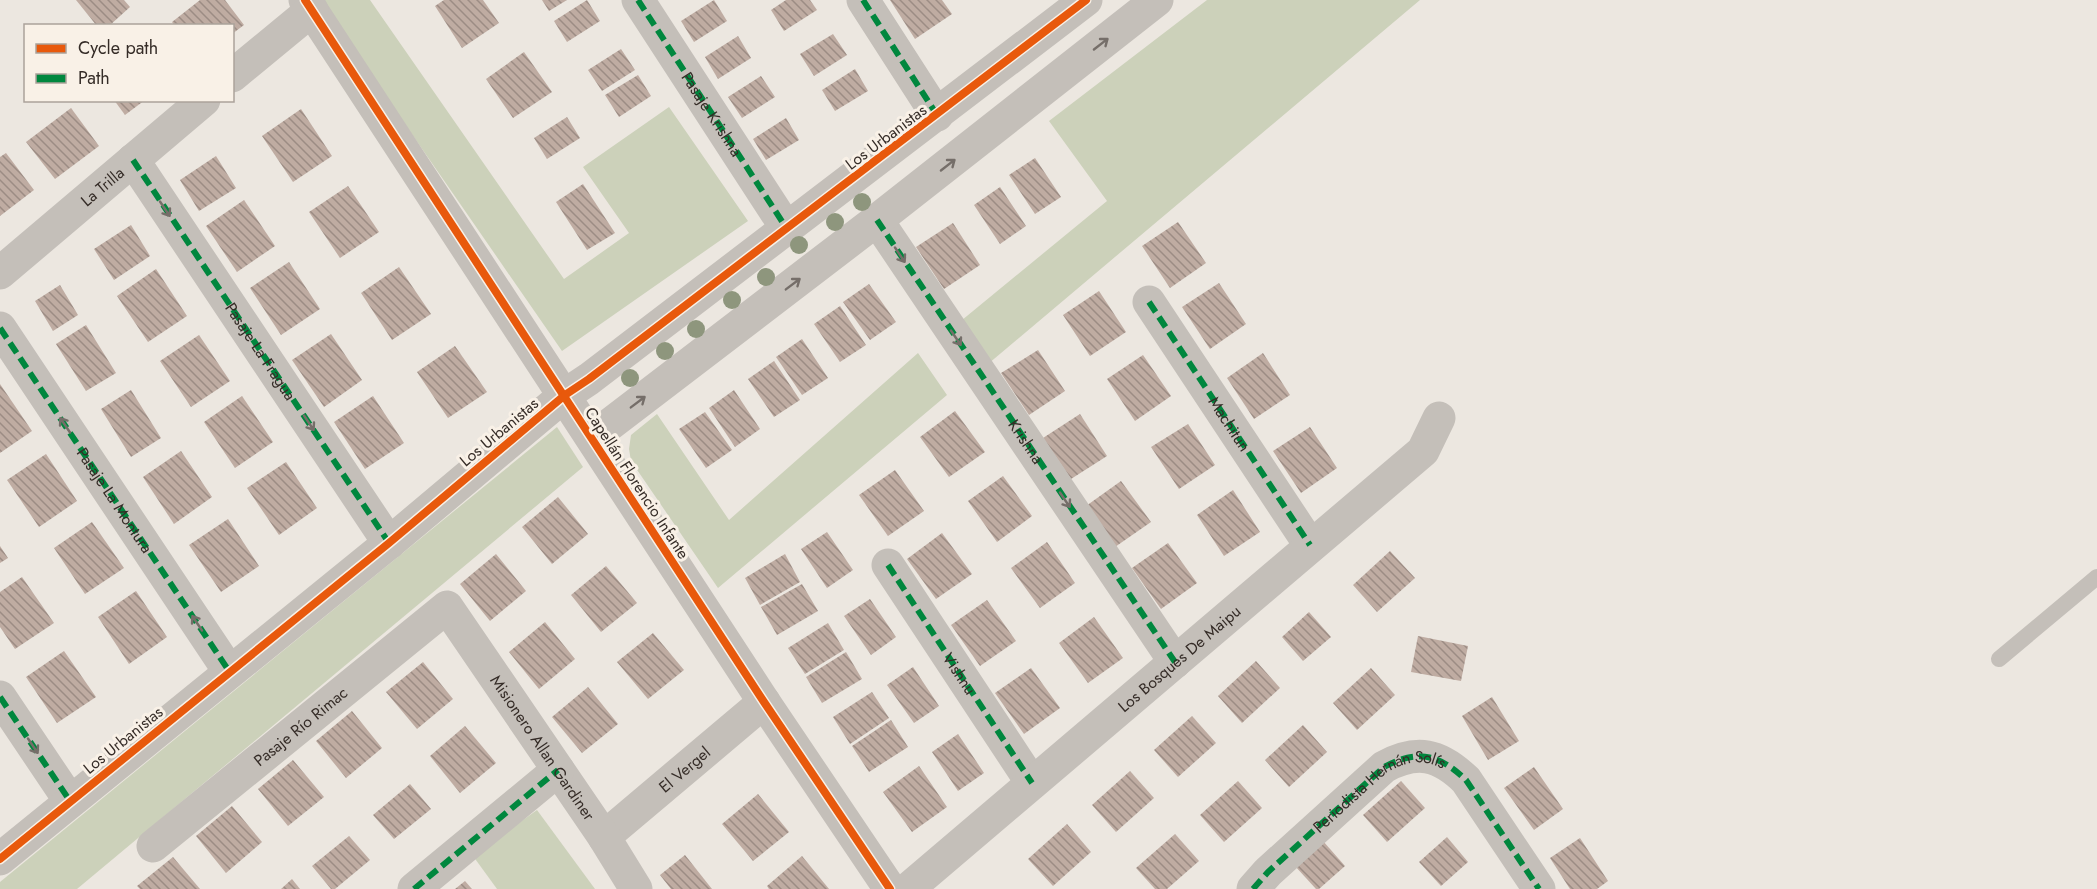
<svg xmlns="http://www.w3.org/2000/svg" width="2097" height="889" font-family="Jost,sans-serif">
<style>
.green{fill:#ccd1ba}
.building{fill:url(#building-back-hatch)}
.lines{fill:none;stroke-linecap:round;stroke-linejoin:round}
.service{stroke:#c4bfb9;stroke-width:16}
.minor{stroke:#c4bfb9;stroke-width:33}
.quiet{stroke:#00873e;stroke-width:6;stroke-dasharray:12 6;stroke-linecap:butt}
.cycleway-casing{stroke:#f9f1e7;stroke-width:11}
.cycleway{stroke:#e8590c;stroke-width:8}
.tree{fill:#8e967d}
.oneway{stroke:#756e69}
.labels{text-anchor:middle;dominant-baseline:central;stroke-width:6;stroke-linejoin:round;paint-order:stroke}
.street-label{font-size:16px;fill:#352c27;stroke:#f9f1e7}
</style>
<defs>
<pattern id="building-back-hatch" width="6" height="6" patternUnits="userSpaceOnUse" patternTransform="scale(1.5)"><rect width="6" height="6" fill="#bfaca2"/><path d="M-1 5l2 2M0 0l6 6M5-1l2 2" fill="none" stroke="#9c8c84"/></pattern>
</defs>
<rect width="100%" height="100%" fill="#ece7e0"/>
<!-- green -->
<g class="green">
<polygon points="319,0 370,0 564,279 629,233 583,167 669,107 748,221 562,351"/>
<polygon points="1207,0 1420,0 988,364 956,325 1107,201 1049,121"/>
<polygon points="918,353 947,395 718,588 631,461 629,449 631,435 657,414 729,520"/>
<polygon points="557,427 583,467 77,889 0,889 0,882"/>
<polygon points="537,810 595,889 497,889 473,856"/>
</g>
<!-- building -->
<g class="building">
<polygon points="76,0 124,0 130,7 109,26 97,26"/>
<polygon points="200,0 225,0 244,25 232,34 232,26 175,26 172,22"/>
<polygon points="444,0 483,0 499,23 462,48 435,6"/>
<polygon points="542,0 567,0 549,11"/>
<polygon points="587,0 600,21 567,42 554,21"/>
<polygon points="714,0 727,21 694,42 681,21"/>
<polygon points="786,0 810,0 817,10 784,31 771,10"/>
<polygon points="890,0 942,0 952,14 915,39"/>
<polygon points="833,34 847,55 814,76 800,54"/>
<polygon points="738,36 751,58 718,79 705,57"/>
<polygon points="621,49 635,70 602,91 588,70"/>
<polygon points="524,52 552,92 513,118 486,79"/>
<polygon points="855,69 868,91 835,111 822,90"/>
<polygon points="638,75 651,96 619,117 605,95"/>
<polygon points="761,76 775,97 742,118 728,97"/>
<polygon points="114,100 145,100 125,115"/>
<polygon points="71,108 99,146 55,179 26,142"/>
<polygon points="301,109 332,156 293,182 262,136"/>
<polygon points="567,117 580,138 547,159 534,138"/>
<polygon points="786,118 799,140 766,160 753,139"/>
<polygon points="6,153 34,190 0,216 0,157"/>
<polygon points="216,156 236,188 199,211 180,180"/>
<polygon points="1035,158 1061,197 1035,214 1009,175"/>
<polygon points="583,184 615,233 587,250 556,202"/>
<polygon points="348,186 379,232 340,258 309,212"/>
<polygon points="1000,187 1026,226 1000,244 974,205"/>
<polygon points="244,200 275,246 237,272 206,226"/>
<polygon points="1178,222 1206,263 1170,288 1142,246"/>
<polygon points="953,223 980,265 944,289 916,247"/>
<polygon points="131,225 150,256 114,280 94,249"/>
<polygon points="289,262 320,309 281,335 250,288"/>
<polygon points="399,267 431,314 392,340 361,293"/>
<polygon points="156,269 187,316 148,342 117,296"/>
<polygon points="1219,283 1246,324 1210,349 1182,307"/>
<polygon points="869,284 896,322 870,340 843,302"/>
<polygon points="60,285 78,315 53,331 35,301"/>
<polygon points="1099,291 1126,332 1090,356 1063,315"/>
<polygon points="840,306 866,345 840,362 814,324"/>
<polygon points="86,325 116,373 86,391 56,344"/>
<polygon points="331,334 362,380 324,407 292,360"/>
<polygon points="199,335 230,381 191,407 160,361"/>
<polygon points="802,339 828,378 802,395 776,357"/>
<polygon points="455,346 487,392 448,418 417,372"/>
<polygon points="1038,350 1065,391 1029,415 1001,373"/>
<polygon points="1263,353 1290,395 1254,419 1227,378"/>
<polygon points="1143,355 1171,396 1135,421 1107,379"/>
<polygon points="774,361 800,400 774,417 748,379"/>
<polygon points="0,384 32,431 0,453"/>
<polygon points="131,390 161,438 131,457 101,409"/>
<polygon points="734,390 760,429 735,447 709,408"/>
<polygon points="242,396 273,442 235,468 204,422"/>
<polygon points="373,396 404,443 365,469 334,422"/>
<polygon points="955,411 985,452 949,477 920,437"/>
<polygon points="705,412 732,450 706,468 679,429"/>
<polygon points="1080,414 1107,456 1071,479 1043,438"/>
<polygon points="1188,424 1215,465 1179,489 1151,447"/>
<polygon points="1310,427 1337,468 1301,493 1273,451"/>
<polygon points="181,451 212,497 174,524 143,477"/>
<polygon points="46,454 77,501 39,527 7,480"/>
<polygon points="286,462 317,508 279,535 247,488"/>
<polygon points="895,470 924,511 888,536 859,495"/>
<polygon points="1003,476 1032,516 997,542 968,501"/>
<polygon points="1121,481 1151,522 1115,547 1086,506"/>
<polygon points="1233,490 1260,532 1224,556 1197,515"/>
<polygon points="558,497 588,534 552,564 522,527"/>
<polygon points="228,519 259,566 221,592 189,545"/>
<polygon points="92,522 124,568 85,594 54,548"/>
<polygon points="827,532 853,570 827,588 801,549"/>
<polygon points="942,533 972,574 936,599 907,559"/>
<polygon points="1047,542 1075,583 1040,608 1011,568"/>
<polygon points="1168,543 1197,583 1161,609 1132,568"/>
<polygon points="0,546 8,558 0,563"/>
<polygon points="1390,551 1415,578 1377,612 1353,585"/>
<polygon points="496,554 526,591 490,621 460,584"/>
<polygon points="785,554 800,582 760,605 745,578"/>
<polygon points="606,566 637,603 601,632 571,595"/>
<polygon points="22,577 54,623 15,649 0,627 0,592"/>
<polygon points="802,584 818,611 777,635 761,607"/>
<polygon points="136,591 167,637 129,664 98,617"/>
<polygon points="870,599 896,637 871,655 844,616"/>
<polygon points="987,600 1016,641 980,666 951,625"/>
<polygon points="1309,612 1331,637 1303,661 1282,637"/>
<polygon points="1094,617 1123,658 1088,683 1059,643"/>
<polygon points="545,622 575,659 539,689 509,652"/>
<polygon points="828,623 844,650 805,674 788,648"/>
<polygon points="653,633 684,670 648,699 617,662"/>
<polygon points="1418,636 1468,646 1461,681 1411,672"/>
<polygon points="64,651 96,697 57,723 26,677"/>
<polygon points="846,652 862,679 822,703 806,677"/>
<polygon points="1256,661 1280,688 1242,723 1218,696"/>
<polygon points="423,662 453,699 417,729 386,692"/>
<polygon points="913,667 939,706 914,723 887,685"/>
<polygon points="1031,668 1060,708 1024,734 995,693"/>
<polygon points="1371,668 1395,695 1357,730 1333,703"/>
<polygon points="588,687 618,724 582,753 552,717"/>
<polygon points="872,692 889,718 850,744 833,717"/>
<polygon points="1492,697 1519,741 1488,760 1462,716"/>
<polygon points="352,711 382,748 346,778 316,741"/>
<polygon points="1192,716 1216,743 1178,777 1154,750"/>
<polygon points="891,720 908,747 869,772 852,746"/>
<polygon points="1303,725 1327,752 1289,787 1265,760"/>
<polygon points="465,726 496,763 460,793 430,756"/>
<polygon points="958,734 984,773 958,791 932,752"/>
<polygon points="293,760 324,797 288,826 258,789"/>
<polygon points="919,766 947,807 912,832 883,792"/>
<polygon points="1534,767 1563,809 1534,830 1504,788"/>
<polygon points="1130,771 1154,798 1116,832 1092,805"/>
<polygon points="1238,781 1262,808 1224,842 1200,815"/>
<polygon points="1401,781 1425,808 1387,842 1363,815"/>
<polygon points="410,784 431,809 394,839 373,815"/>
<polygon points="758,794 789,832 753,861 722,824"/>
<polygon points="232,806 262,842 226,873 196,836"/>
<polygon points="1067,824 1091,852 1053,886 1028,859"/>
<polygon points="1175,834 1199,861 1167,889 1155,889 1136,868"/>
<polygon points="349,836 370,860 335,889 331,889 312,866"/>
<polygon points="1447,837 1468,862 1441,886 1419,862"/>
<polygon points="1580,838 1608,881 1597,889 1570,889 1550,858"/>
<polygon points="1323,841 1345,866 1319,889 1316,889 1295,866"/>
<polygon points="685,855 712,889 671,889 660,875"/>
<polygon points="802,856 829,889 769,889 767,886"/>
<polygon points="173,857 200,889 140,889 137,886"/>
<polygon points="292,879 300,889 281,889"/>
<polygon points="465,881 472,889 455,889"/>
</g>
<g class="lines">
<!-- service -->
<polyline class="service" points="1999,659 2097,577"/>
<!-- minor -->
<g class="minor">
<polyline points="305,0 764,702 890,889"/>
<path id="s1" d="M638,0L787,229"/>
<polyline points="863,0 937,115"/>
<polyline points="232,76 312,10"/>
<path id="s2" d="M133,160L389,543"/>
<path id="s3" d="M877,220L1175,662"/>
<path id="s4" d="M0,273L204,100"/>
<polyline points="1149,302 1310,545"/>
<polyline points="0,328 229,671"/>
<polyline points="592,438 877,220 1157,0"/>
<path id="s5" d="M888,565L1032,783"/>
<polyline points="0,697 70,801"/>
<path id="s6" d="M604,837L764,702"/>
<path id="s7" d="M153,846L447,607L604,837L636,889"/>
<polyline points="0,859 389,543 565,395 589,379 1086,0"/>
<polyline points="414,889 558,770"/>
<path id="s8" d="M908,889L1423,451L1439,418"/>
<path id="s9" d="M1253,889L1268,872L1384,767C1417,749 1439,754 1466,780L1539,889"/>
</g>
<!-- quiet -->
<g class="quiet">
<polyline points="638,0 787,229"/>
<polyline points="863,0 937,115"/>
<polyline points="133,160 389,543"/>
<polyline points="877,220 1175,662"/>
<path id="s10" d="M1149,302L1310,545"/>
<path id="s11" d="M0,328L229,671"/>
<polyline points="888,565 1032,783"/>
<polyline points="0,697 70,801"/>
<polyline points="414,889 558,770"/>
<path d="M1253,889L1268,872L1384,767C1417,749 1439,754 1466,780L1539,889"/>
</g>
<defs>
<g id="cycleway">
<polyline points="305,0 764,702 890,889"/>
<polyline points="0,859 389,543 565,395 589,379 1086,0"/>
</g>
</defs>
<!-- cycleway casing -->
<use href="#cycleway" class="cycleway-casing"/>
<!-- cycleway -->
<use href="#cycleway" class="cycleway"/>
</g>
<!-- trees -->
<g class="tree">
<circle cx="862" cy="202" r="9"/>
<circle cx="835" cy="222" r="9"/>
<circle cx="799" cy="245" r="9"/>
<circle cx="766" cy="277" r="9"/>
<circle cx="732" cy="300" r="9"/>
<circle cx="696" cy="329" r="9"/>
<circle cx="665" cy="351" r="9"/>
<circle cx="630" cy="378" r="9"/>
</g>
<!-- one-way arrows -->
<defs><path id="oneway-shaft" d="M-6 0H5M1.5-3L5.5 0L1.5 3" fill="none" stroke-width="1.6" stroke-linecap="round" stroke-linejoin="round" transform="scale(1.5)"/></defs>
<g class="oneway">
<use href="#oneway-shaft" transform="translate(1101 44) rotate(-38)"/>
<use href="#oneway-shaft" transform="translate(948 165) rotate(-38)"/>
<use href="#oneway-shaft" transform="translate(165 209) rotate(56)"/>
<use href="#oneway-shaft" transform="translate(900 255) rotate(56)"/>
<use href="#oneway-shaft" transform="translate(793 284) rotate(-37)"/>
<use href="#oneway-shaft" transform="translate(956 338) rotate(56)"/>
<use href="#oneway-shaft" transform="translate(638 402) rotate(-37)"/>
<use href="#oneway-shaft" transform="translate(309 423) rotate(56)"/>
<use href="#oneway-shaft" transform="translate(65 425) rotate(-124)"/>
<use href="#oneway-shaft" transform="translate(1065 500) rotate(56)"/>
<use href="#oneway-shaft" transform="translate(197 623) rotate(-124)"/>
<use href="#oneway-shaft" transform="translate(33 746) rotate(56)"/>
</g>
<g class="labels">
<!-- street labels -->
<g class="street-label">
<text stroke="none"><textPath href="#s1" startOffset="136">Pasaje Krishna</textPath></text>
<text transform="translate(886 137) rotate(-37)">Los Urbanistas</text>
<text stroke="none"><textPath href="#s4" startOffset="134">La Trilla</textPath></text>
<text stroke="none"><textPath href="#s2" startOffset="230">Pasaje La Fragua</textPath></text>
<text stroke="none"><textPath href="#s10" startOffset="146">Machitun</textPath></text>
<text transform="translate(499 432) rotate(-40)">Los Urbanistas</text>
<text stroke="none"><textPath href="#s3" startOffset="267">Krishna</textPath></text>
<text transform="translate(637 483) rotate(57)">Capellán Florencio Infante</text>
<text stroke="none"><textPath href="#s11" startOffset="207">Pasaje La Montura</textPath></text>
<text stroke="none"><textPath href="#s8" startOffset="356">Los Bosques De Maipu</textPath></text>
<text stroke="none"><textPath href="#s5" startOffset="130">Vishnu</textPath></text>
<text stroke="none"><textPath href="#s7" startOffset="190">Pasaje Río Rimac</textPath></text>
<text transform="translate(123 740) rotate(-39)">Los Urbanistas</text>
<text stroke="none"><textPath href="#s7" startOffset="549">Misionero Allan Gardiner</textPath></text>
<text stroke="none"><textPath href="#s6" startOffset="105">El Vergel</textPath></text>
<text stroke="none"><textPath href="#s9" startOffset="165">Periodista Hernán Solís</textPath></text>
</g>
</g>
<!-- legend -->
<rect x="24" y="24" width="210" height="78" fill="#f9f1e7" stroke="#aba29a" stroke-width="1.5"/>
<rect x="36" y="44" width="30" height="9" fill="#e8590c" stroke="#aba29a" stroke-width="1.5"/>
<text x="78" y="54" font-size="18" fill="#352c27">Cycle path</text>
<rect x="36" y="74" width="30" height="9" fill="#00873e" stroke="#aba29a" stroke-width="1.5"/>
<text x="78" y="84" font-size="18" fill="#352c27">Path</text>
</svg>
